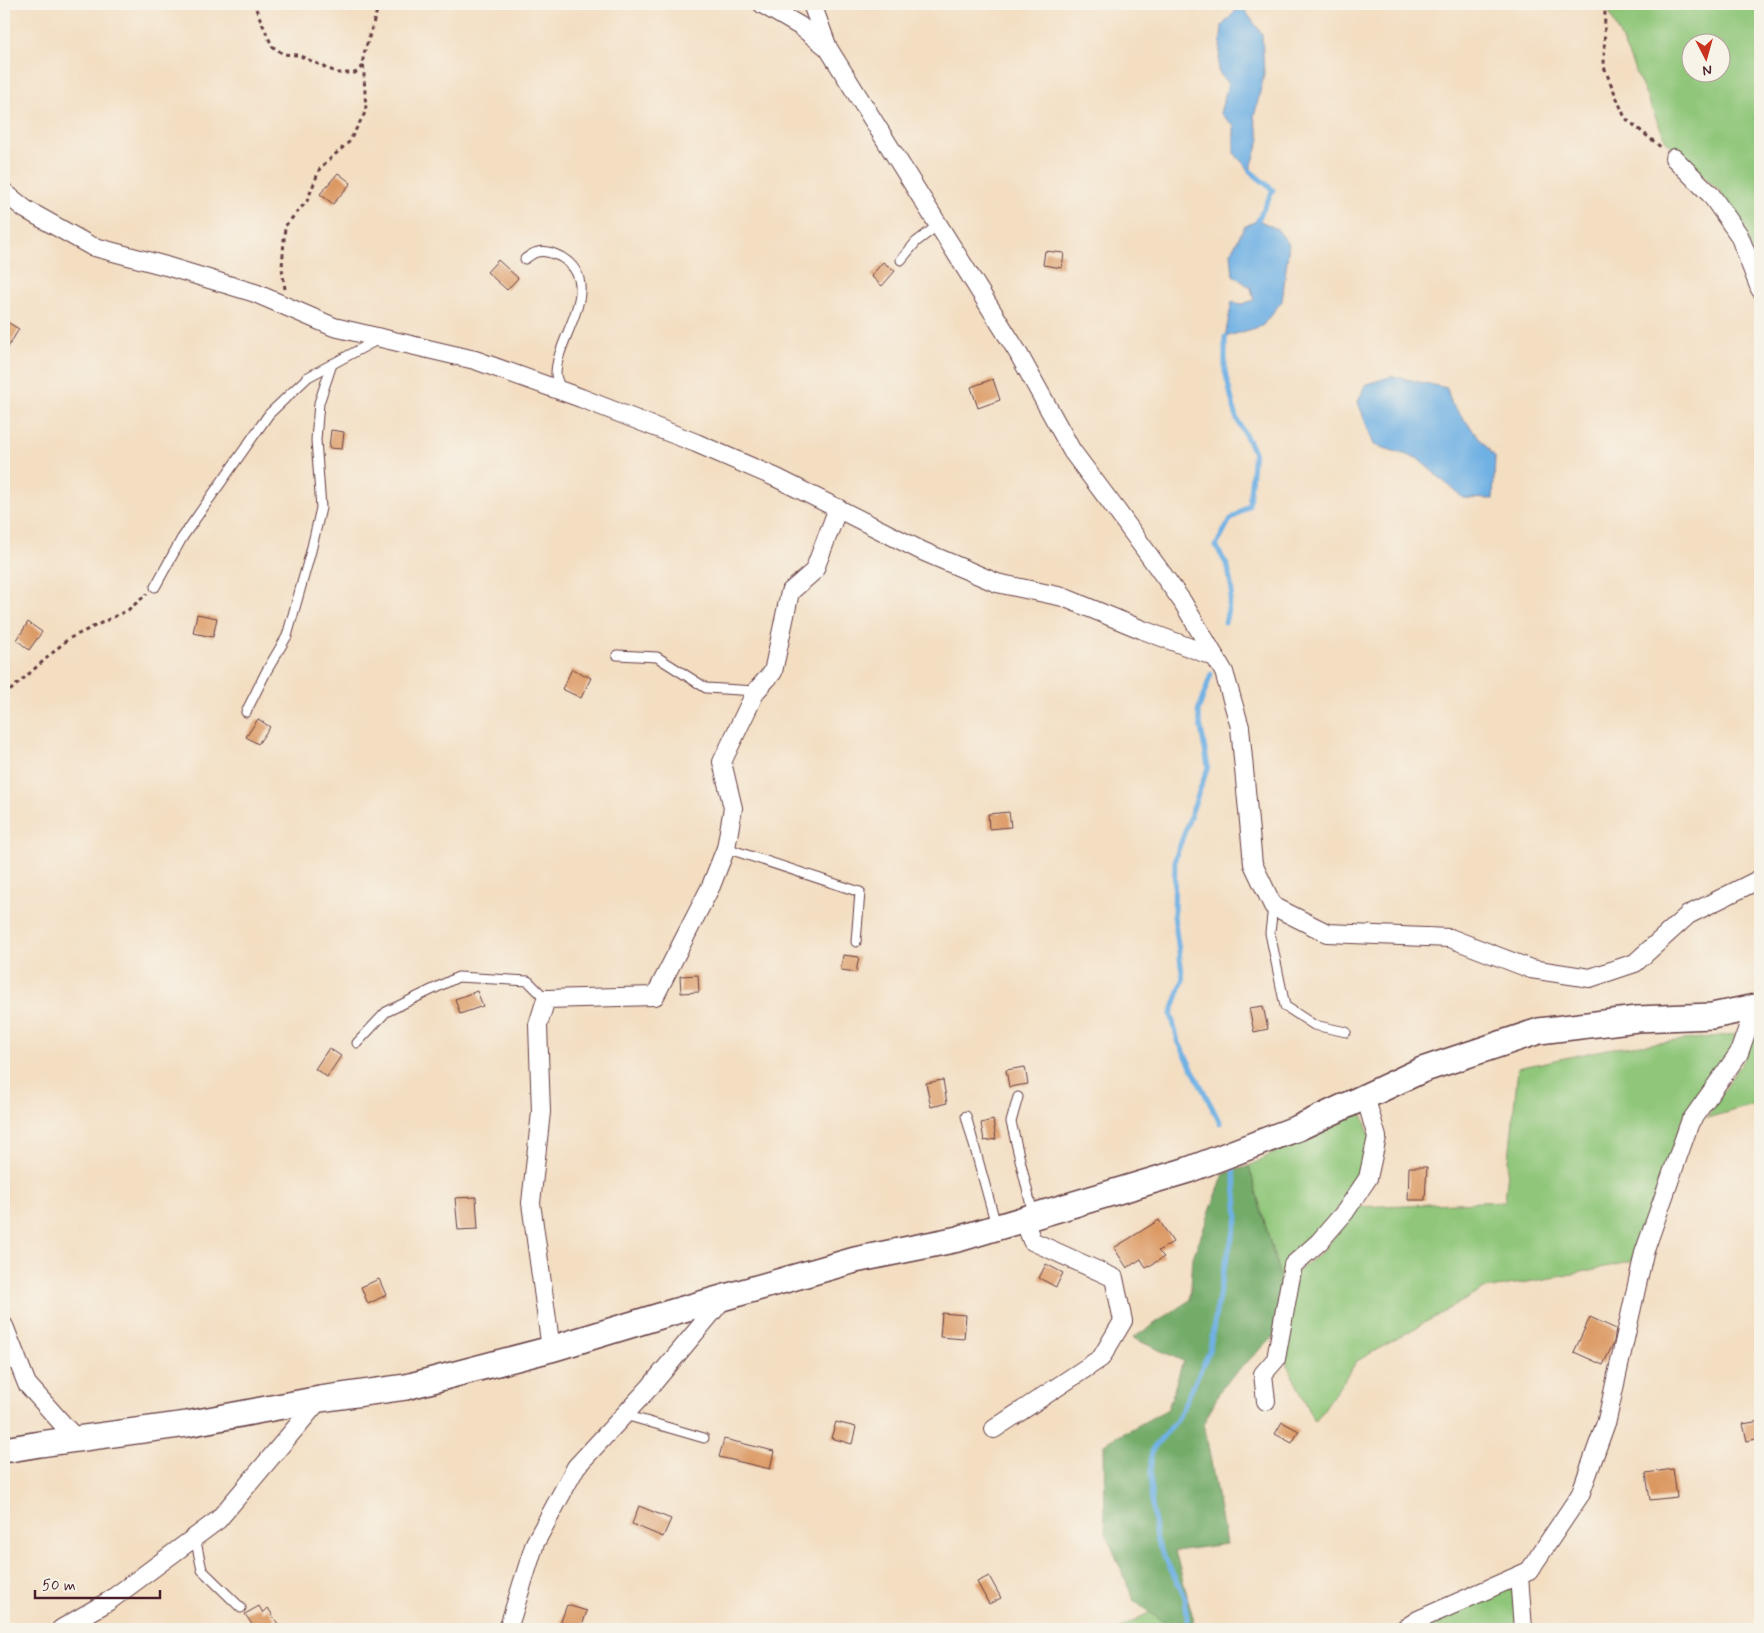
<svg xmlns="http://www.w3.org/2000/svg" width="1764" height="1633" font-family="Mynerve,sans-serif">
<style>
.green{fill:#8fc679;stroke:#6c7252;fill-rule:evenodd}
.forest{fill:#73ab69;stroke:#5e654a}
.water{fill:#6fb1e4;stroke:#5c6888}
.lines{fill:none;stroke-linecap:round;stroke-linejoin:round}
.stream{stroke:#6fb1e4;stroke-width:5}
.building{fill:#db9862}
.lane-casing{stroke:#633c42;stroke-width:11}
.street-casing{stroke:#633c42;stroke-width:20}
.secondary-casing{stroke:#633c42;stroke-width:28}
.path{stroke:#633c42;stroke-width:3;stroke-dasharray:4 4;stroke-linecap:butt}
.lane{stroke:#fff;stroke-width:9}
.street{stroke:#fff;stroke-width:18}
.secondary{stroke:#fff;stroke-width:25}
</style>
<rect width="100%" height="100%" fill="#f7f3e8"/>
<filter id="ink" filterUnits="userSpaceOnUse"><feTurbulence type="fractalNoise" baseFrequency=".02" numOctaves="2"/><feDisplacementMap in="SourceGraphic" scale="10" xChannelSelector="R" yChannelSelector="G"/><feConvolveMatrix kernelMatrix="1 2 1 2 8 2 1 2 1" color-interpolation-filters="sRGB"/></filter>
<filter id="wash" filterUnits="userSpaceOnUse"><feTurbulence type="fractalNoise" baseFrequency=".0096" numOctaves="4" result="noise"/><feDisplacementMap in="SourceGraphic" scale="20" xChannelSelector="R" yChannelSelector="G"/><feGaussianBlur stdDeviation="1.12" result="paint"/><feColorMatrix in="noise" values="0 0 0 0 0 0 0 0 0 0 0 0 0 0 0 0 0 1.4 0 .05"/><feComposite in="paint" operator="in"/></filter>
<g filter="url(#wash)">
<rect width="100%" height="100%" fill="#f3dec2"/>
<!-- green -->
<g class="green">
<path d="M1606,4H1760V271L1743,230L1719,190L1666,141ZM1692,42H1722V72H1692Z"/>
<polygon points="1760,1017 1760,1103 1707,1118 1745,1057"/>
<polygon points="1736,1034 1731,1053 1682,1121 1638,1260 1558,1277 1484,1289 1357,1361 1315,1422 1280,1350 1296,1272 1322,1252 1357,1207 1505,1201 1518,1068 1607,1049"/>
<polygon points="1360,1108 1371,1139 1361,1178 1282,1285 1249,1166"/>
<polygon points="1514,1583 1518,1629 1411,1629"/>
<polygon points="1150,1612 1173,1629 1119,1629"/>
</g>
<!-- forest -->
<polygon class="forest" points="1249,1166 1282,1285 1274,1336 1223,1385 1204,1423 1226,1544 1175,1551 1196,1629 1173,1629 1134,1601 1105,1531 1104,1444 1168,1409 1183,1361 1133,1338 1190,1300 1193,1257 1224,1174"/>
<!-- water -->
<g class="water">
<polygon points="1241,5 1262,34 1264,75 1254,117 1260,139 1250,171 1234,153 1234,126 1220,113 1228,84 1218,71 1222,26"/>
<polygon points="1258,220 1277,229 1289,244 1282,301 1262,326 1225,337 1232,302 1242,304 1254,300 1251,288 1233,275 1231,253 1244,227"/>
<polygon points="1392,376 1447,388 1451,403 1495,457 1493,499 1463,498 1417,458 1374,445 1358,402 1365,385"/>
</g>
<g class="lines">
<!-- stream -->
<g class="stream">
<polyline points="1250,171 1273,190 1258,220"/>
<polyline points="1225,337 1225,371 1236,417 1254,452 1249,505 1229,521 1216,546 1228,567 1232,591 1225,623"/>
<polyline points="1211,674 1198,711 1208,767 1175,859 1174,916 1183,980 1171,1014 1178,1041 1220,1123"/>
<polyline points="1188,1629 1185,1598 1156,1540 1151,1494 1151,1451 1177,1420 1209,1352 1224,1268 1238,1217 1234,1171"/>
</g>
</g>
<g id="blocks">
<!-- building -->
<g class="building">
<polygon points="338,173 351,183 333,204 320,194"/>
<polygon points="1045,251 1064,253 1062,268 1043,265"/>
<polygon points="498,260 518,278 507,290 487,272"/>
<polygon points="883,262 895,271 882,286 871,276"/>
<polygon points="4,320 19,329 4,354"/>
<polygon points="993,379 1000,400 978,408 971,387"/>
<polygon points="331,430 344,432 342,449 329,448"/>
<polygon points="197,614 217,618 213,637 193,633"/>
<polygon points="28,622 42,632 29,650 17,640"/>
<polygon points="572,669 591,678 581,698 562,689"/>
<polygon points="258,719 270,727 258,744 246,737"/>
<polygon points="1009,812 1011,827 989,829 988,814"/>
<polygon points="843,955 859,957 856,972 841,970"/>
<polygon points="698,975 699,992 681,993 680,976"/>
<polygon points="477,991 483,1006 460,1014 455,999"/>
<polygon points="1263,1006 1268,1029 1254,1032 1249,1008"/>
<polygon points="329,1048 341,1056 327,1077 315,1069"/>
<polygon points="1025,1067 1028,1084 1009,1087 1006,1070"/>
<polygon points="943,1080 947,1103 931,1107 926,1083"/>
<polygon points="993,1120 996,1139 984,1141 981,1123"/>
<polygon points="1409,1167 1427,1167 1425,1200 1408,1200"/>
<polygon points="476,1197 478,1229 458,1230 455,1198"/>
<polygon points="1159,1220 1173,1242 1158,1251 1164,1257 1146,1268 1141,1259 1127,1268 1114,1248"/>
<polygon points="1046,1264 1063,1273 1056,1287 1039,1278"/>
<polygon points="379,1279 386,1295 368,1304 361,1287"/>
<polygon points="942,1313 966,1315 964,1339 940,1337"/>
<polygon points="1590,1317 1616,1329 1614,1342 1603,1365 1574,1352"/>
<polygon points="1760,1421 1760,1438 1747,1441 1743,1424"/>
<polygon points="836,1422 856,1427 852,1444 831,1438"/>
<polygon points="1282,1422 1299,1431 1292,1443 1275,1434"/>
<polygon points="724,1439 774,1451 770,1469 719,1457"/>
<polygon points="1673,1469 1677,1497 1650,1500 1646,1473"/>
<polygon points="639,1506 671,1519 663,1537 632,1524"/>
<polygon points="989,1576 1001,1598 989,1604 977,1582"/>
<polygon points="567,1605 587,1611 581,1629 558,1629"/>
<polygon points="259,1606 263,1613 268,1608 281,1629 250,1629 253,1626 245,1614"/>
</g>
</g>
</g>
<g filter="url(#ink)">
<use href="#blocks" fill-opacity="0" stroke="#633c42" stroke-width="1"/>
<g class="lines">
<defs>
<g id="lane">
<path d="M525,259C528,257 534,252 538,252C544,250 555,254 561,257C607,284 556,337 556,374C556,379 560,386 562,392"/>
<polyline points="901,260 916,242 938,225"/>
<polyline points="155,587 182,538 269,414 308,377 379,339"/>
<polyline points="617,655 657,657 706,688 756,691"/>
<polyline points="246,712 266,672 287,636 311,551 321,508 316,440 319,403 332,364"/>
<polyline points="726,848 860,892 856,942"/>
<polyline points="1273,906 1270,933 1285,1006 1314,1025 1346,1032"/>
<polyline points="357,1043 386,1012 458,977 528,981 546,999"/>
<polyline points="1018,1097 1011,1122 1033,1214"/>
<polyline points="966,1116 996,1225"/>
<polyline points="625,1415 704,1438"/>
<polyline points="195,1537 202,1570 241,1608"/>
</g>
<g id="street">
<polyline points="762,4 800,26 828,48"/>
<polyline points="812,4 828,48 1017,351 1072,451 1117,511 1182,601 1224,672 1240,727 1253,864 1273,906 1327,933 1450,938 1531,969 1590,978 1635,963 1688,915 1760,879"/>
<polyline points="1674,158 1711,195 1739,235 1760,289"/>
<polyline points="4,192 25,209 91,246 166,266 255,293 334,327 475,360 581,398 696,443 777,478 922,551 997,583 1063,597 1143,630 1215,657"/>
<polyline points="4,1326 27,1384 76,1439"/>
<polyline points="551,1349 531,1203 541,1112 538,1025 546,999 655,996 711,886 726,848 733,808 722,762 756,691 773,672 790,592 814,571 838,508"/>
<polyline points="1266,1401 1263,1374 1276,1359 1293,1265 1319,1242 1345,1212 1368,1178 1377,1137 1365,1096"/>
<polyline points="994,1429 1101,1358 1123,1321 1114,1278 1032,1241 1024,1220"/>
<polyline points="1519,1576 1523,1629"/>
<polyline points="61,1629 109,1601 218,1520 320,1399"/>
<polyline points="508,1629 535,1543 576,1467 650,1387 724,1298"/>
<polyline points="1404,1629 1418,1620 1529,1571 1580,1495 1607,1420 1644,1253 1690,1122 1739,1053 1755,1007"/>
</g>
<polyline id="secondary" points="4,1450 40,1444 187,1424 320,1399 406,1387 551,1349 673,1312 855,1260 958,1239 1188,1170 1298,1128 1422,1070 1539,1031 1637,1019 1712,1016 1760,1006"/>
</defs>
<!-- lane casing -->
<use href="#lane" class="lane-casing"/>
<!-- street casing -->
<use href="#street" class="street-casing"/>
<!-- secondary casing -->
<use href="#secondary" class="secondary-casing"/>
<!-- path -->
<g class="path">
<polyline points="1607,4 1605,9 1604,67 1625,118 1662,148"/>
<polyline points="256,9 272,46 283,54 298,55 338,73 355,73 363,66"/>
<polyline points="285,289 282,268 285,226 307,201 320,168 349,142 366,111 363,57 379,4"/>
<polyline points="4,696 68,639 128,610 147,594"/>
</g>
<!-- lane -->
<use href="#lane" class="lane"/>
<!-- street -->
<use href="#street" class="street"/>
<!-- secondary -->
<use href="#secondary" class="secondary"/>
</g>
</g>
<!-- margin -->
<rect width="1764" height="1633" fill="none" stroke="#f7f3e8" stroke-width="20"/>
<!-- north arrow -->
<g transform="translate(1706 58) rotate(174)"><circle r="24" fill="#f7f3e8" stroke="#b29e9c"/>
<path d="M0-4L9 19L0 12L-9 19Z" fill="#c8321e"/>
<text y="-8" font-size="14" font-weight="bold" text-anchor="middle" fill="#4a1f2b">N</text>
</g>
<!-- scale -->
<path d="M35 1590v8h125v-8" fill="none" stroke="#4a1f2b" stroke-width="2.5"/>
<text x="42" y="1590" font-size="15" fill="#4a1f2b" stroke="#f7f3e8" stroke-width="4" paint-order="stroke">50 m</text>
</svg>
